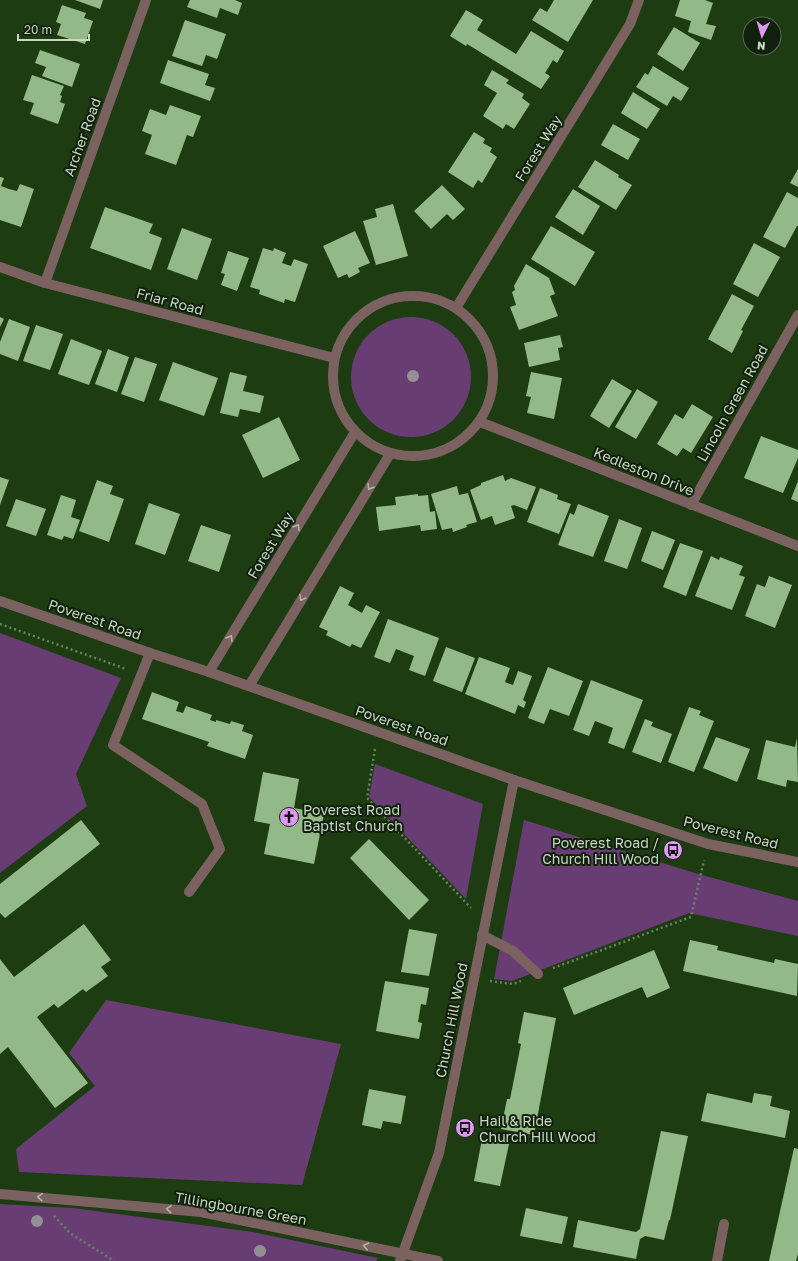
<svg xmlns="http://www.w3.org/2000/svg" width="798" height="1261" font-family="'Golos Text',sans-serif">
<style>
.green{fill:#683d74}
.building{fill:#94b989}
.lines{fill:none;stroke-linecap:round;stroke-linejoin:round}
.path{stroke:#698360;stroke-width:2.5;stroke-dasharray:2 3;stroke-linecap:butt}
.service{stroke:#7c6161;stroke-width:10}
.minor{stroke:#7c6161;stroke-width:10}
.tertiary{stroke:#7c6161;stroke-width:10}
.tree{fill:#939093}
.oneway{stroke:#b0b5a4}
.labels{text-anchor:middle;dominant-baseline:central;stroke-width:4;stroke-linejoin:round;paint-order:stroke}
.street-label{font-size:14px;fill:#c6d9c0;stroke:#111f0d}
.poi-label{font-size:14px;fill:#c6d9c0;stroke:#111f0d;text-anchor:start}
</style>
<rect width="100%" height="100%" fill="#1d3c11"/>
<!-- green -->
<g class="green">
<circle cx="411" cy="377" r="60"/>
<polygon points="0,633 121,678 76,774 87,806 0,873"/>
<polygon points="375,764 483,804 466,899 369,797"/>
<polygon points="524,820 698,874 798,901 798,936 689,913 512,981 494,979"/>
<polygon points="106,1000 341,1044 302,1185 19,1172 16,1149 95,1086 69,1053"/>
<polygon points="0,1204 73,1208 253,1232 378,1258 376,1261 0,1261"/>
</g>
<!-- building -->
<g class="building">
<polygon points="75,0 103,0 100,9"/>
<polygon points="190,0 235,0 242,3 238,15 220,8 217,18 187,7"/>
<polygon points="554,0 593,0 568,42 532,20 540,8 547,12"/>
<polygon points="680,0 705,0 713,3 706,24 716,26 711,40 688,32 691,21 675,16"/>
<polygon points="62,5 86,13 84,18 93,21 85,44 57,35 61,24 56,22"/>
<polygon points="466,10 483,20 477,30 516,54 531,31 564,51 557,63 553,60 545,73 550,76 541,89 467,44 466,46 450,36"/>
<polygon points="185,20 226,34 217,59 206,55 202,66 172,56"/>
<polygon points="674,27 700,43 683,71 657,54"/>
<polygon points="40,50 80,64 72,87 42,76 46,67 35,63"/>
<polygon points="168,60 209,74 205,85 215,88 210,101 160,83"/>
<polygon points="653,66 689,88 681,101 673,96 667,106 636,87 645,73 648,75"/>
<polygon points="492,70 509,80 506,83 524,94 522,98 530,104 514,129 506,124 503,129 483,116 497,93 484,85"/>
<polygon points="32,75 64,86 60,95 62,96 60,102 65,104 58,124 30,114 34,103 23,100"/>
<polygon points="633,92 660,109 647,129 621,113"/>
<polygon points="170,105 201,116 193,137 187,135 176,165 145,154 152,135 142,131 150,109 166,115"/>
<polygon points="613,124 640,139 628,160 601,145"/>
<polygon points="474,132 485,139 483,143 492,148 490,152 497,157 482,183 478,180 473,188 448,172"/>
<polygon points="595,160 619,175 618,177 632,185 616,210 578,187"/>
<polygon points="798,169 798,187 790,183"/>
<polygon points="0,177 4,178 1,186 9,189 17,191 20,184 34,189 21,227 0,220"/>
<polygon points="442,185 465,209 453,220 447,214 431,229 414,211"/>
<polygon points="573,189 600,206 583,235 555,217"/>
<polygon points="787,192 798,198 798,226 797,226 785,248 763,237"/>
<polygon points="393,204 408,256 376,265 363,221 377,217 375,209"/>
<polygon points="105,207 153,224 149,233 162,238 151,270 90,248"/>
<polygon points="551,226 595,252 575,286 531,259"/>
<polygon points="182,228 212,239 197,280 167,269"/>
<polygon points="355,231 370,263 358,268 360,272 349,278 347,274 338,278 323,246"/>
<polygon points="754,243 780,257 758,297 733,284"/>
<polygon points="263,248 273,251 274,248 286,253 282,263 291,266 294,259 308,264 295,302 285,299 284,303 259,294 260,290 250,287"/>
<polygon points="228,251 249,258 237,291 221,285 225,274 221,273"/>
<polygon points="526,264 549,278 555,294 550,296 558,316 519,330 510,307 516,305 512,292 515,290 514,286"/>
<polygon points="732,294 754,306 741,330 743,331 732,353 708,339"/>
<polygon points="0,317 4,319 0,327"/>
<polygon points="9,319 30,327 18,361 0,354 0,342"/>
<polygon points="36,325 63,334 50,370 23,361"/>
<polygon points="560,335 563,347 558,348 560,360 529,367 524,343"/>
<polygon points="71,339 102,351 89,385 58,374"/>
<polygon points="108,349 129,357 117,392 95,384"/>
<polygon points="135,357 157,364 144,402 121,394"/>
<polygon points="173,362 218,378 204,416 159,400"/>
<polygon points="230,372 247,376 243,391 264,396 260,413 240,409 238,417 220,413"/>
<polygon points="531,372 562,378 554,419 527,413 531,397 526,396"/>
<polygon points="612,379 632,391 609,428 590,416"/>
<polygon points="637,389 658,402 636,439 615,427"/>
<polygon points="692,404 713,417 691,453 683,448 677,456 657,444 675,414 683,419"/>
<polygon points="279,417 300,460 263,478 242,435"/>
<polygon points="761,436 798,450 798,458 783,493 744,478"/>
<polygon points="503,475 505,481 511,478 536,487 527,510 514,505 511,506 515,518 495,525 492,516 481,520 470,490 481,485 481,483"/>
<polygon points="0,477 9,480 0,505"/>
<polygon points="97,480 113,486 110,494 124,499 109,542 79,531"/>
<polygon points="798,481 798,502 791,499"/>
<polygon points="457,486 459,495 468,493 477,522 466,525 467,527 453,532 452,528 442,530 431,494"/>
<polygon points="540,488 558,495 557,499 571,504 559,534 527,522"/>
<polygon points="418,494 418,496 428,495 430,512 435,511 437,529 421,531 420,525 379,531 376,507 396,505 395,497"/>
<polygon points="61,495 76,500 71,517 80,520 73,539 64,536 62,540 47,535"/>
<polygon points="16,499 46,509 36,536 6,526"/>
<polygon points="149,503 180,514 165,555 135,544"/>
<polygon points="578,504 609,516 593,557 558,545 570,513 574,515"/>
<polygon points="619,519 642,528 627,569 604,561"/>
<polygon points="201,525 231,535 219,572 188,561"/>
<polygon points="652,531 675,540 663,570 641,561"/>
<polygon points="680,543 703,551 686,596 663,587"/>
<polygon points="711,556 719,560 720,557 743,566 739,575 745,577 732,610 695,596"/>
<polygon points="769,576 792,585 775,628 745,616 757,584 765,587"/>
<polygon points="340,586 354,593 348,605 362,613 366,605 380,612 361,648 352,644 350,647 326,635 328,631 319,627"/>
<polygon points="388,619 439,638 425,676 409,670 414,656 396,649 390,663 374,657"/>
<polygon points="446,647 475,658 462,692 433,681"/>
<polygon points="479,657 510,668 505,682 513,685 518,671 532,676 523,700 526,702 524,708 518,705 515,714 465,694"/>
<polygon points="548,667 583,681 569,716 550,709 544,724 528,718"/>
<polygon points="591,680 643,700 624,749 608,743 613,728 595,721 589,736 573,730"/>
<polygon points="152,692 179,702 176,711 183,713 186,706 212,715 210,720 216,722 216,720 230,724 231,721 244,725 242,731 253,735 245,759 207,746 209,742 142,719"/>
<polygon points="689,707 701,711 699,715 714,721 694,772 668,762"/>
<polygon points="645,719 653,722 651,726 672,734 661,763 632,752"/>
<polygon points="716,737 750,749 737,782 703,768"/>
<polygon points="797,738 798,782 787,780 786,787 757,779 766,740 795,747"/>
<polygon points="263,772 299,779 294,808 324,814 314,864 264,854 270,824 254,821"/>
<polygon points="81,820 100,844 5,918 0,913 0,884"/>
<polygon points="369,839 429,900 409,920 350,858"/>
<polygon points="84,924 111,960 101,967 108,976 86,992 83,989 58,1008 54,1004 37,1017 88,1083 55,1108 8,1047 0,1054 0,959 14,977"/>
<polygon points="409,929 437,934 429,976 401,972"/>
<polygon points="690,940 718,946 717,950 774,963 775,959 798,964 797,996 683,971"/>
<polygon points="654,950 670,988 647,998 642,987 574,1015 563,988"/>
<polygon points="385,981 429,988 426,1005 421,1004 418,1022 422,1023 419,1039 376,1031"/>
<polygon points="524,1012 556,1018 534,1135 501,1129 507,1099 510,1099 521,1044 518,1043"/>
<polygon points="369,1089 406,1096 401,1124 383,1121 381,1129 362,1125"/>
<polygon points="707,1093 752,1103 754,1093 772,1096 770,1106 790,1111 785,1138 701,1121"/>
<polygon points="661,1131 688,1136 670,1220 669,1220 664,1240 645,1236 640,1239 636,1259 573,1247 578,1220 636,1232 640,1229"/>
<polygon points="482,1139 509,1144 500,1186 474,1181"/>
<polygon points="794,1148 798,1149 798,1254 796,1261 769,1261"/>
<polygon points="526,1208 568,1217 562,1244 520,1236"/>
</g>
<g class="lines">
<!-- path -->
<g class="path">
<polyline points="0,624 126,669"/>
<polyline points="375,749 367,798 471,908"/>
<polyline points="553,968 691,917 704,860"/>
<polyline points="490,981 513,984 521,981"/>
<polyline points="54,1216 70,1233 114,1261"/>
</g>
<!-- service -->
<g class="service">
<polyline points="150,653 113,745 202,804 220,849 189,892"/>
<polyline points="482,935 513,951 538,974"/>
</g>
<!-- minor -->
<g class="minor">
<polyline points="0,267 45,283 334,358"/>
<polyline points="45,283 146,0"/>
<circle cx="413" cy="376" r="80"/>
<polyline points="456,308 630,24 639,0"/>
<polyline points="480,422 798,546"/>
<polyline points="691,505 798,315"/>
<polyline points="209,672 355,432"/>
<polyline points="249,686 390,454"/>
<polyline points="0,1194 201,1212 438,1261"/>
<polyline points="400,1261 439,1153 514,780"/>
<polyline points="717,1261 724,1224"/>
</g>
<!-- tertiary -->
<polyline class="tertiary" points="0,601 150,653 209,672 514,780 708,844 798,862"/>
</g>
<!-- trees -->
<g class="tree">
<circle cx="413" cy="376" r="6"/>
<circle cx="37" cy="1221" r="6"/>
<circle cx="260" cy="1251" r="6"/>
</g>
<!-- one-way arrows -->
<defs><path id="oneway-chevron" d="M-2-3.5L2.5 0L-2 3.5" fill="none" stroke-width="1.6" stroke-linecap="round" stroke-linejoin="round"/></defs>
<g class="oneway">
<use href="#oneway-chevron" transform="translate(370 487) rotate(121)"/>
<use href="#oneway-chevron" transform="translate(297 527) rotate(-59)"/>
<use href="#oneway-chevron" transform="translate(302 598) rotate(121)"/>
<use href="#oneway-chevron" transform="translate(230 638) rotate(-59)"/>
<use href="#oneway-chevron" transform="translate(40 1197) rotate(-175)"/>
<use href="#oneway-chevron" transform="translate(169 1209) rotate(-175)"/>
<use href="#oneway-chevron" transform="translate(366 1246) rotate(-168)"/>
</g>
<!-- icons -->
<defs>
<symbol id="church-disc" viewBox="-11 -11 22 22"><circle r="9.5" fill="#de98f2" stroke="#111f0d"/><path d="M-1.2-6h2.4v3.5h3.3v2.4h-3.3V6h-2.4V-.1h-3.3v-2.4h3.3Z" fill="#111"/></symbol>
<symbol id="bus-disc" viewBox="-11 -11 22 22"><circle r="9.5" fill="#de98f2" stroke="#111f0d"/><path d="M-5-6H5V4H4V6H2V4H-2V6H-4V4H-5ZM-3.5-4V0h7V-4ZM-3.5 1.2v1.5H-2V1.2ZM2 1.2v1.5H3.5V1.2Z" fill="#111"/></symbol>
</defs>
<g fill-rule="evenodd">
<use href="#church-disc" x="278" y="806" width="22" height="22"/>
<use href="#bus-disc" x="662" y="839" width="22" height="22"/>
<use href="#bus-disc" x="454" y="1117" width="22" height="22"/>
</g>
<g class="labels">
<!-- street labels -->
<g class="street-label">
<text transform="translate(82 137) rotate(-70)">Archer Road</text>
<text transform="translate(538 148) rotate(-58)">Forest Way</text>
<text transform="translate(170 301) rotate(15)">Friar Road</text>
<text transform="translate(732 403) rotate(-61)">Lincoln Green Road</text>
<text transform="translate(644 471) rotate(22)">Kedleston Drive</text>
<text transform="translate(270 545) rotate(-59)">Forest Way</text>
<text transform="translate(95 619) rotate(19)">Poverest Road</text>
<text transform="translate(402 725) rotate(19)">Poverest Road</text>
<text transform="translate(731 832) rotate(14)">Poverest Road</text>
<text transform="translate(451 1020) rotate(-79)">Church Hill Wood</text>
<text transform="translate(241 1208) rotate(10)">Tillingbourne Green</text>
</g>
<!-- poi labels -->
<g class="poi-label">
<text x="303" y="809">Poverest Road<tspan x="303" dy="16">Baptist Church</tspan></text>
<text x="659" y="842" text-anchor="end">Poverest Road /<tspan x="659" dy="16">Church Hill Wood</tspan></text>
<text x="479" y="1120">Hail &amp; Ride<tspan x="479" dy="16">Church Hill Wood</tspan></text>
</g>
</g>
<!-- north arrow -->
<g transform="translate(762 36) rotate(185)"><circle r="19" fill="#111f0d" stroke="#596955"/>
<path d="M0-3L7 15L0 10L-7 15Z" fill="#de98f2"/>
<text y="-6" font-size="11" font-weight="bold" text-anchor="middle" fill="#c6d9c0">N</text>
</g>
<!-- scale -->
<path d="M18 34v6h71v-6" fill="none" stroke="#c6d9c0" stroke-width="2"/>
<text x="24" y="34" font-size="12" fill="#c6d9c0" stroke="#111f0d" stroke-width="3" paint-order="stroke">20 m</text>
</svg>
